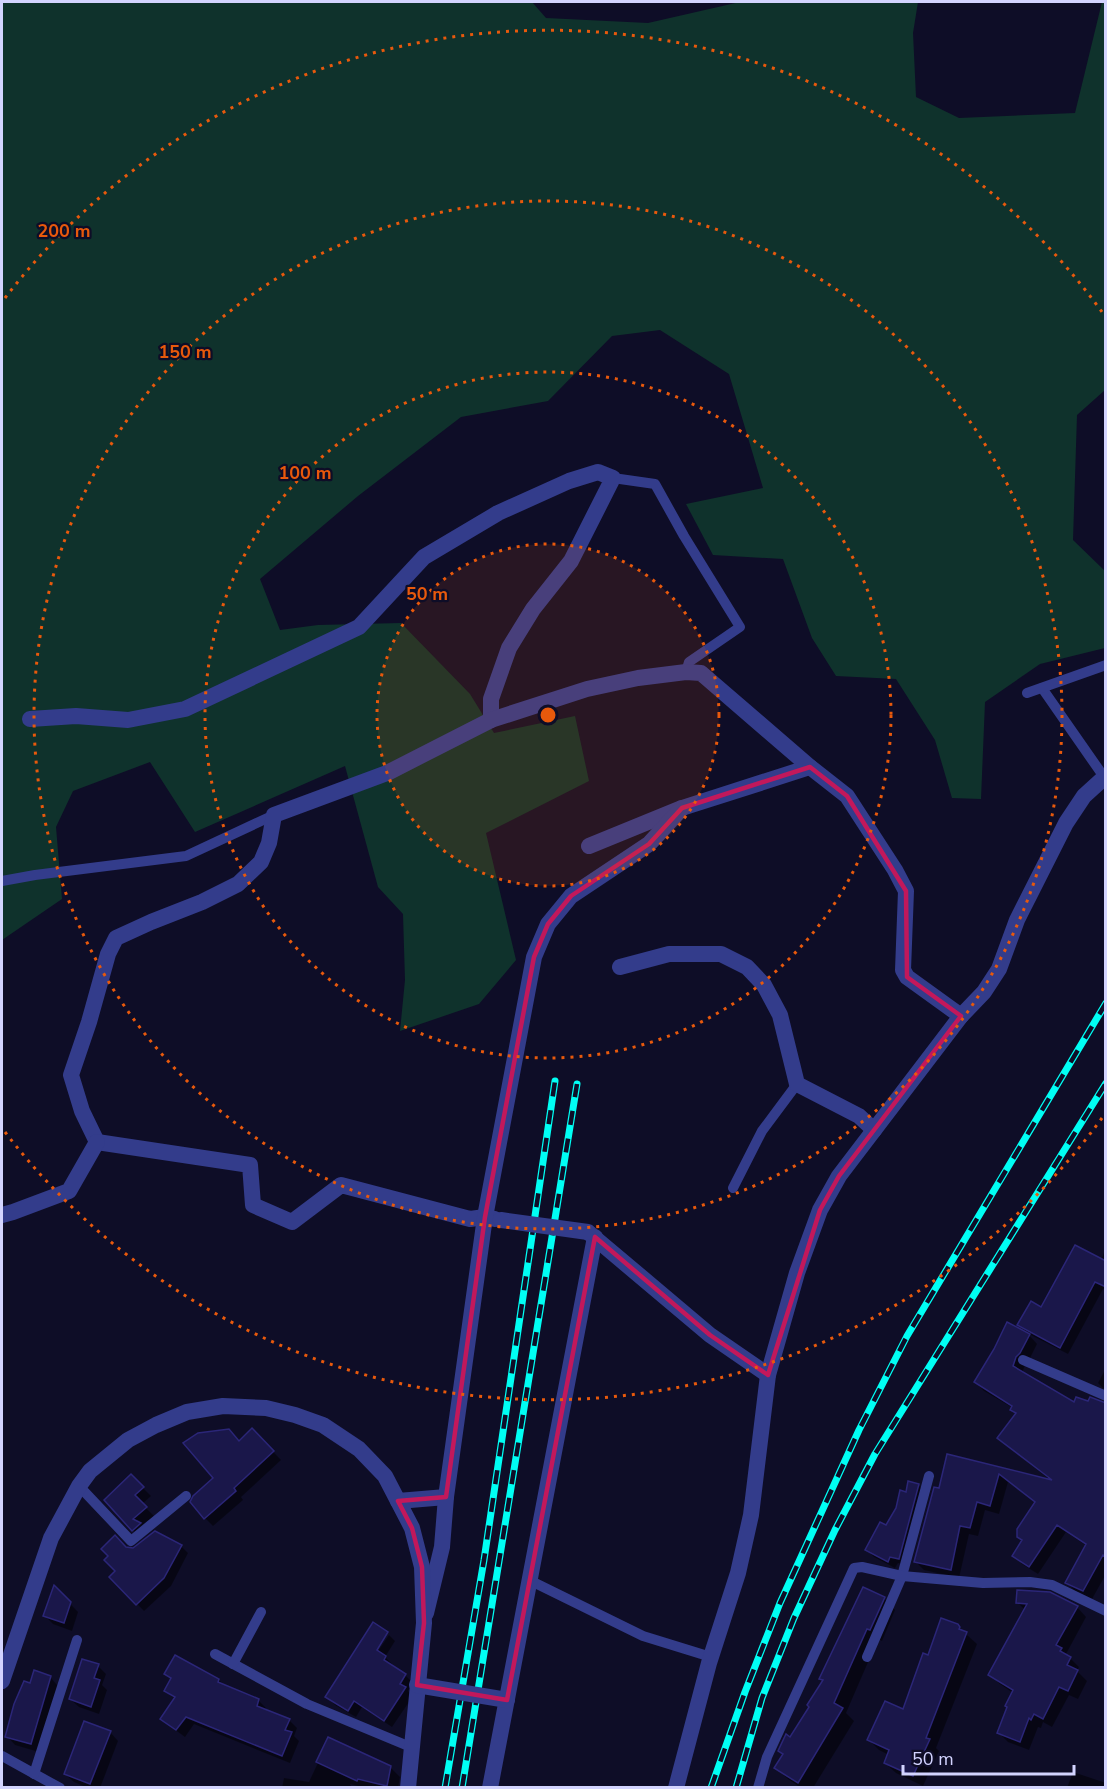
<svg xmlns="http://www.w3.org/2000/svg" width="1107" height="1789" font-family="'Nunito Sans',sans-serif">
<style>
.green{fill:#0f322c}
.shadow{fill:#0007}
.building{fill:#1a174a;stroke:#2b2678;stroke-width:1.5}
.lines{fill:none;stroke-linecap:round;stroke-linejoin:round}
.service{stroke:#333c8b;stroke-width:10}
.minor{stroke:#333c8b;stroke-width:16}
.tertiary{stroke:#333c8b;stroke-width:16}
.rail-casing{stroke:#00fef4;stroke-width:7}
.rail{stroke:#0e0d27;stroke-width:4.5;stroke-dasharray:14;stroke-linecap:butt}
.minor-bridge{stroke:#333c8b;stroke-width:16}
.marked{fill:none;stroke:#c2185b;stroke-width:4.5;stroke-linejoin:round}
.ring{fill:none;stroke:#e8590c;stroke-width:3;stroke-dasharray:3 6}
.centre{fill:#e8590c;stroke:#0e0d27;stroke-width:3}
.ring-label{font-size:18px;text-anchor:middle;font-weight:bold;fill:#e8590c;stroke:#0e0d27;stroke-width:4.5;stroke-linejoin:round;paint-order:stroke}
</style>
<rect width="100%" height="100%" fill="#0e0d27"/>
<!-- green -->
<polygon class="green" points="2,2 532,2 546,18 648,23 740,2 918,2 913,33 916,97 959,118 1075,113 1102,2 1105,2 1105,390 1077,415 1073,540 1105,571 1105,648 1040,664 985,702 981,799 952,798 935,740 896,679 836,676 812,638 783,559 713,555 686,504 763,488 729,374 660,330 612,336 548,401 461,417 358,496 260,579 280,630 318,625 401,623 470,694 494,733 575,716 589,781 486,833 516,960 479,1004 400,1031 405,980 403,914 378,887 345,766 195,832 150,762 73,791 56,827 62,899 2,940"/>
<!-- shadow -->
<g class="shadow">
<polygon points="1106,1247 1106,1290 1103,1289 1068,1354 1027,1333 1019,1325 1042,1309 1101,1261"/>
<polygon points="1029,1335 1037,1344 1028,1362 1025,1365 1022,1373 1075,1404 1106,1405 1106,1574 1092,1599 1075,1591 1067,1583 1087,1546 1066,1532 1038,1574 1022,1564 1014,1555 1023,1541 1036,1503 1008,1482 999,1514 985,1510 978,1536 969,1534 959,1578 924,1570 915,1561 940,1490 948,1456 1054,1483 1007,1446 999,1438 1017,1414 1012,1410 1013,1408 984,1391 975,1382"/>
<polygon points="1106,1368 1106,1391 1098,1383"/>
<polygon points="252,1430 281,1460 241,1497 243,1500 213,1526 205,1518 216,1479 239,1442"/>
<polygon points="131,1476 151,1496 142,1504 154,1516 141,1538 133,1530"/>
<polygon points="918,1485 925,1492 906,1565 898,1563 895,1568 874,1557 867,1550 887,1527 907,1494"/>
<polygon points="181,1546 188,1553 171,1586 144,1611 111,1577 117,1571 126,1548 133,1550"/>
<polygon points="55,1588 78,1612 72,1631 53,1624 45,1616"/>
<polygon points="884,1598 895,1610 882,1641 878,1639 846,1713 854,1721 813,1788 801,1788 788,1779 776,1768 824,1681 821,1678"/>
<polygon points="1017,1602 1077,1607 1086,1617 1066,1654 1079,1667 1077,1671 1087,1681 1078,1699 1069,1695 1052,1727 1043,1722 1041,1728 1038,1727 1029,1750 1008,1742 999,1733 1013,1693 1000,1684 990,1675 1025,1610"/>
<polygon points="957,1626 977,1644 936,1748 939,1751 923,1786 896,1773 885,1763 889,1755 879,1750 869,1740 904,1711 929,1657"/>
<polygon points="389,1635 395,1641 385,1657 393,1665 392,1667 405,1675 413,1683 408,1691 413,1696 392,1727 362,1707 356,1717 335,1705 327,1697 372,1656 374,1657"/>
<polygon points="98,1666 106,1674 102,1685 107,1690 99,1714 79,1707 70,1699"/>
<polygon points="166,1674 219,1680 226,1687 258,1700 266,1708 265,1711 289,1720 297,1728 294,1736 299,1741 290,1763 194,1724 185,1737 170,1726 162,1719 175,1699 165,1691 172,1679"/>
<polygon points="50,1677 58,1686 39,1752 15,1745 7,1736 31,1685"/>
<polygon points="110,1732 118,1741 100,1788 88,1788 74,1782 65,1774"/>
<polygon points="329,1739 390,1767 400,1777 398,1788 366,1788 350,1784 352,1788 282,1788 284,1778 309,1782"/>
<polygon points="1073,1772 1106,1783 1106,1788 1067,1788"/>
</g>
<!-- building -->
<g class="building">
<polygon points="1075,1245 1106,1261 1106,1287 1095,1282 1060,1348 1017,1325 1031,1301 1041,1307"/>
<polygon points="1007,1322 1030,1334 1020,1353 1016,1357 1013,1366 1074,1402 1076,1397 1088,1401 1090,1397 1106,1403 1105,1556 1103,1555 1083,1591 1065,1583 1086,1544 1057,1525 1029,1567 1012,1556 1022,1540 1017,1537 1017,1529 1035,1502 999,1474 990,1506 977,1502 970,1528 960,1526 951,1570 914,1562 934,1487 939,1488 947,1454 1052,1480 997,1438 1016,1413 1010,1410 1012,1406 974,1382 994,1349"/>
<polygon points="252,1428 274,1451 234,1488 236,1491 204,1519 190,1502 193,1496 213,1478 183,1443 198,1433 229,1429 239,1441"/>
<polygon points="131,1474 144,1487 135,1495 147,1507 133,1519 141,1523 132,1531 104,1500"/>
<polygon points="908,1481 919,1484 899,1559 890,1557 888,1562 865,1550 880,1522 886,1525 896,1508 900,1490 906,1492"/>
<polygon points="155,1531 182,1545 164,1578 136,1605 109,1577 115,1571 104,1560 108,1556 101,1549 115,1535 126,1547 133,1548"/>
<polygon points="54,1585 71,1602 64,1623 43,1616"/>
<polygon points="863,1587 885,1597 870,1630 867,1629 834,1703 843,1708 798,1783 774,1768 783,1754 778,1751 786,1734 790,1737 809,1707 807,1705 823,1680 819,1679"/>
<polygon points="1017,1590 1050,1592 1078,1606 1056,1645 1062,1648 1060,1651 1071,1657 1067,1665 1078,1670 1068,1691 1059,1687 1043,1719 1034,1714 1031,1720 1029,1718 1020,1742 997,1733 1007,1707 1005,1706 1013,1690 988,1675 1027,1604 1016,1603"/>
<polygon points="941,1618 958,1624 960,1627 959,1629 967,1632 926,1738 930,1739 913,1776 884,1763 889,1750 867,1740 885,1701 903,1709 923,1653 928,1655"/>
<polygon points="373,1622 388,1632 377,1650 386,1656 384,1660 406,1674 400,1684 406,1687 384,1721 354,1701 348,1711 325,1697"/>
<polygon points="175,1655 219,1679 218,1682 259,1699 257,1706 290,1719 285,1730 292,1732 282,1756 186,1717 176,1730 160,1719 175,1697 164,1691 171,1678 164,1674"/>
<polygon points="82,1659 99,1664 94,1678 100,1680 91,1707 69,1699"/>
<polygon points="34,1670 51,1676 31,1744 5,1737 14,1704 24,1681 30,1683"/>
<polygon points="84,1721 111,1731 90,1784 64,1774"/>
<polygon points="328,1737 391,1766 387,1786 358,1779 357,1781 316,1762"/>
</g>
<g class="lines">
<!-- service -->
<g class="service">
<polyline points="613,478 655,484 684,536 740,627 689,662 686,672"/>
<polyline points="1042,688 1104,777"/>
<polyline points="1027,693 1106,665"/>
<polyline points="2,881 35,875 186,856 274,815"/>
<polyline points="733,1188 762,1131 797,1084"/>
<polyline points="1023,1360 1106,1396"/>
<polyline points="79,1486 131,1541 186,1496"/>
<polyline points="529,1580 643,1636 711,1657"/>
<polyline points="215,1654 307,1704 413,1748"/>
<polyline points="867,1657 902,1576 929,1476"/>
<polyline points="233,1664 261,1612"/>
<polyline points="2,1756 60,1788"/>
<polyline points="34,1774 77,1640"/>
<polyline points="758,1788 767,1757 854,1568 862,1567 902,1576 983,1583 1030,1582 1052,1585 1106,1611"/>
</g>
<!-- minor -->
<g class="minor">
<polyline points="30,719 76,716 128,720 185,709 359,627 424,557 498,513 569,481 598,472 613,478 571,561 533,609 509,648 491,699 491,720"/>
<polyline points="589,846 682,808 810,767"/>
<polyline points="620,967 669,954 721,954 747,967 764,985 780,1015 797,1084 859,1116 874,1130"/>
<polyline points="97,1142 82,1111 71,1075 89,1022 108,954 116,938 151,922 202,902 238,884 261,862 269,843 274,815 387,773 491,720 587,689 638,678 686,672 701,673 810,767 847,796 895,870 906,891 903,970 907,977 961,1016"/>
<polyline points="97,1142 250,1165 253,1205 292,1222 341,1185 470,1219 485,1217 495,1219"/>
<polyline points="2,1215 13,1212 69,1191 97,1142"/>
<polyline points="589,1233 710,1335 768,1375"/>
<polyline points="398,1501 446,1497"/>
<polyline points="426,1613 442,1547 446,1497 485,1217 534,957 548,924 571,896 649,844 682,808"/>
<polyline points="490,1788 595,1237"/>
<polyline points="676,1788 709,1663 738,1573 751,1515 768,1375 797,1273 820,1210 839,1176 961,1016 984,992 999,969 1017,920 1066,823 1084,796 1106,776"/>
</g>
<!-- tertiary -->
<polyline class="tertiary" points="2,1681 51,1538 79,1486 90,1471 128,1440 156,1425 187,1412 223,1406 266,1408 295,1415 323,1425 359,1449 385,1476 412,1528 422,1567 424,1623 408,1788"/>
<defs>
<g id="rail">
<polyline points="445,1788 484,1560 555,1081"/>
<polyline points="462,1788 577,1084"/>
<polyline points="711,1788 745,1692 780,1603 859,1430 907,1336 1106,1003"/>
<polyline points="736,1788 762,1698 794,1618 835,1530 875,1454 1106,1083"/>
</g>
</defs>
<!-- rail casing -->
<use href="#rail" class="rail-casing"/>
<!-- rail -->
<use href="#rail" class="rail"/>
<!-- minor-bridge -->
<g class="minor-bridge">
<polyline points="501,1220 588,1232"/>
<polyline points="417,1685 507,1700"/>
</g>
</g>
<!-- marked area -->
<path class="marked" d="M810,767L847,796L906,891L907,977L961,1016L839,1176L820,1210L768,1375L710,1335L595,1237L507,1700L417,1685L424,1623L422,1567L412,1528L398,1501L446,1497L485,1217L534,957L548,924L571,896L649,844L682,808Z"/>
<!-- distance rings -->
<circle cx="548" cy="715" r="171" fill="#e8590c" fill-opacity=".12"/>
<g class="ring">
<circle cx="548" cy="715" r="171"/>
<circle cx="548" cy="715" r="343"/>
<circle cx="548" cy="715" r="514"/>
<path d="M1102 1118A685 685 0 0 1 5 1132M5 298A685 685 0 0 1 1102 312"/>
</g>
<circle cx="548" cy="715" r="9" class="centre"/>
<g class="ring-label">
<text x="64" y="237">200 m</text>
<text x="185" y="358">150 m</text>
<text x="305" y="479">100 m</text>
<text x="427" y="600">50 m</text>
</g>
<!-- border -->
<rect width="1107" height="1789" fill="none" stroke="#d3d4ff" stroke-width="6"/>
<!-- scale -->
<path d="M903 1765v9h171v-9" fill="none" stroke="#d3d4ff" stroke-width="3"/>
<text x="912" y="1765" font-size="18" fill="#d3d4ff" stroke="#0e0d27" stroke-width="4.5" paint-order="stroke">50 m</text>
</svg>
